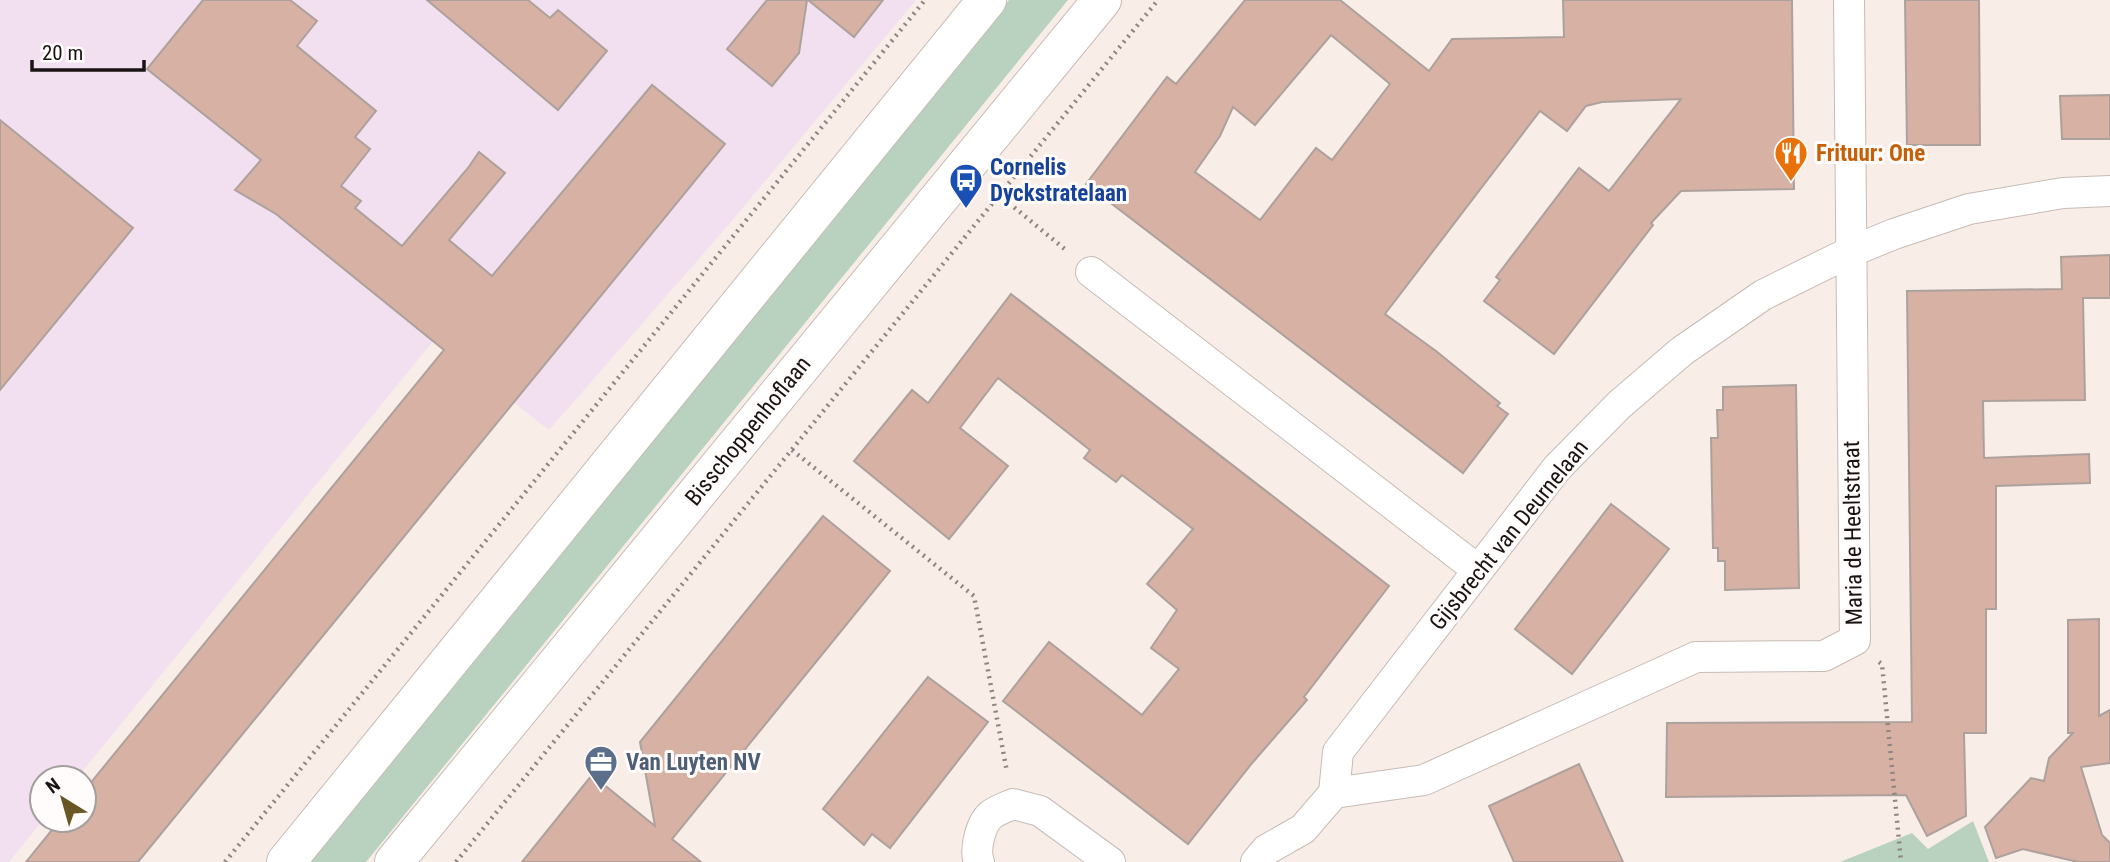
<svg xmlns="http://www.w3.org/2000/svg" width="2110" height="862" font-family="'Roboto Condensed',sans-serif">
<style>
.industrial{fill:#f2dfef}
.green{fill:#b9d2bf}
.building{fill:#d7b1a3;stroke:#ada19d;stroke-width:2;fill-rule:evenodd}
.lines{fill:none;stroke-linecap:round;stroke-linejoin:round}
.street-casing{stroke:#c7bbb6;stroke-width:32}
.primary-casing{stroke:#c7bbb6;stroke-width:40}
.path{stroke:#8d8582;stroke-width:4.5;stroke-dasharray:2 5;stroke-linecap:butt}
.street{stroke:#fff;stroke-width:30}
.primary{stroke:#fff;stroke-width:38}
.labels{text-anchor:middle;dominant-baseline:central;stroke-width:6;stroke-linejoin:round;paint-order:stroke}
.food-label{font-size:23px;font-weight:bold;fill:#c56008;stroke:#fffcfb;text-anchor:start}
.transit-label{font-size:23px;font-weight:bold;fill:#164399;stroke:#fffcfb;text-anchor:start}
.street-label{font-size:23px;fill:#181413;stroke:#fffcfb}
.service-label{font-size:23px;font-weight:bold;fill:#4e5e75;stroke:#fffcfb;text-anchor:start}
</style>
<rect width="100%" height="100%" fill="#f9ede8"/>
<!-- industrial -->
<polygon class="industrial" points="0,0 916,0 725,229 549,430 434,340 77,778 42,778 43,820 9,862 0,862"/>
<!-- green -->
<g class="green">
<polygon points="1009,0 1068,0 366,862 306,862"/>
<polygon points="1973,821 1989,862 1840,862 1912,833 1928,849"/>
</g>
<!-- building -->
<g class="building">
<polygon points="203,0 290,0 317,21 297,46 376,111 355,137 370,149 341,186 361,201 355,208 402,246 468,168 479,152 505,173 449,240 492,276 652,85 725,144 138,862 26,862 60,820 84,820 84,791 444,350 276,214 235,190 261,160 147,69"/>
<polygon points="427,0 528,0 550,18 558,10 607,51 558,110"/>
<polygon points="767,0 807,0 799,53 772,86 727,49"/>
<polygon points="808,0 883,0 854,37"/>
<path d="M1245,0H1340L1429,71L1452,39L1564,37L1563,0H1792L1794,189L1681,191L1651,223L1653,225L1554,354L1484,301L1500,280L1496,277L1579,168L1609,191L1681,99L1602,102L1586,106L1567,131L1540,111L1385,314L1436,351L1500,403L1497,406L1508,414L1463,473L1086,184L1167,77L1176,84ZM1331,35L1390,84L1332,160L1316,148L1260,220L1195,172L1220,136L1233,107L1255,125Z"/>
<polygon points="1905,0 1979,0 1980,145 1907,145"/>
<polygon points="2110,95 2110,139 2062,139 2060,96"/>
<polygon points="0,120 133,228 0,390"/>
<polygon points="2110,255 2110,298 2083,298 2085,400 1983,401 1984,458 2089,454 2090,483 1996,486 1996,609 1986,609 1986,733 1964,733 1966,816 1927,836 1906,795 1666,797 1667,723 1912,722 1907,291 2062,289 2061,257"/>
<polygon points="1011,294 1389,586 1304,697 1307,700 1253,762 1188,844 1003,701 1049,642 1142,715 1179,669 1151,648 1177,610 1147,584 1193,529 1122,475 1116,482 1084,458 1090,450 998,378 960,428 1008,466 949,539 854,461 912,390 928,403"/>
<polygon points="1796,385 1799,588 1725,590 1725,561 1718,561 1718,548 1713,548 1711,438 1718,438 1717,410 1723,410 1723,387"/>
<polygon points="1611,504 1669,549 1572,674 1515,629"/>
<polygon points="823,516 890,571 672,839 701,862 522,862 592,775 655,826 640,742"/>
<polygon points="2099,619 2099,716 2110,710 2110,763 2081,767 2102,835 2110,843 2110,862 2078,862 2023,849 1996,858 1985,827 2031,778 2044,781 2049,758 2073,733 2068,733 2068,620"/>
<polygon points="928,677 988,722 890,848 872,834 864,845 823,809"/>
<polygon points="1579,764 1623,862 1514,862 1489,806"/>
</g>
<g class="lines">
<defs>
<g id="street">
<polyline points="1091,272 1478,570"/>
<polyline points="1334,793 1424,780 1696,657 1824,656 1855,640 1849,0"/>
<path d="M979,862C974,849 981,822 992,814C998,810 1006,807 1013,804L1040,811L1110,862"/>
<polyline points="1256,862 1266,850 1303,829 1334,793 1338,752 1557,468 1619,405 1682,351 1763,295 1850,252 1894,234 1969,209 2063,193 2110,191"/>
</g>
<g id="primary">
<polyline points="286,862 987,0"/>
<polyline points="394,862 1102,0"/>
</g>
</defs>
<!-- street casing -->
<use href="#street" class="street-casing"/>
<!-- primary casing -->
<use href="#primary" class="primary-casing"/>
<!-- path -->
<g class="path">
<polyline points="998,194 1067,251"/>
<polyline points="792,450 974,596 1007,772"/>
<polyline points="1879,662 1882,664 1901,862"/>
<polyline points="225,862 925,0"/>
<polyline points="456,862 1158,0"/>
</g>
<!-- street -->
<use href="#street" class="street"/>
<!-- primary -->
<use href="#primary" class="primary"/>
</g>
<!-- icons -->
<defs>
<symbol id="restaurant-pin" viewBox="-11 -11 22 30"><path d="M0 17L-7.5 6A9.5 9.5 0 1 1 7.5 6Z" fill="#e8710a" stroke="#fffcfb"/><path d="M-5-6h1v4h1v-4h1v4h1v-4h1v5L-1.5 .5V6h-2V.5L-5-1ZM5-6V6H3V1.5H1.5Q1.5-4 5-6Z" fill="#fff"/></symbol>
<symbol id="bus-pin" viewBox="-11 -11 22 30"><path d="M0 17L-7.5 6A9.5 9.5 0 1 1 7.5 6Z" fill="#1a4fb4" stroke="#fffcfb"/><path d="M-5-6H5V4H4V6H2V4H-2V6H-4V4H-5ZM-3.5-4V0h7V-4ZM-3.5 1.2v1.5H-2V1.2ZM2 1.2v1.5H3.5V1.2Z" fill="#fff"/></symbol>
<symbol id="office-pin" viewBox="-11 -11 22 30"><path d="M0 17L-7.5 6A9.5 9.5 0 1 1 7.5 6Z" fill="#5c6f8a" stroke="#fffcfb"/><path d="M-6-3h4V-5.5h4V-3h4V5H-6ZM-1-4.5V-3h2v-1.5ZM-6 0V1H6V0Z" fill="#fff"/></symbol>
</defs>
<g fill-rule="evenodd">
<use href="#restaurant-pin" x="1772" y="134" width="38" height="52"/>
<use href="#bus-pin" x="947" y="161" width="38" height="52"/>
<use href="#office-pin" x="582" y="743" width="38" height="52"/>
</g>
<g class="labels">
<!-- food labels -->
<g class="food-label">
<text x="1816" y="153">Frituur: One</text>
</g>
<!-- transit labels -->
<g class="transit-label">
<text x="990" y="167">Cornelis<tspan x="990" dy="26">Dyckstratelaan</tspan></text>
</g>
<!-- street labels -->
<g class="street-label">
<text transform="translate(748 431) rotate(-51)">Bisschoppenhoflaan</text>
<text transform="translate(1853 533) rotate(-91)">Maria de Heeltstraat</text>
<text transform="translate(1509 535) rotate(-51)">Gijsbrecht van Deurnelaan</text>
</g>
<!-- service labels -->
<g class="service-label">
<text x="626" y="762">Van Luyten NV</text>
</g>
</g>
<!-- north arrow -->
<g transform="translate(63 799) rotate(323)"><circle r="33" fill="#fffcfb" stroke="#a39f9e" stroke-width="2"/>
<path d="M0-5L12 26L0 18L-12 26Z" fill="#695826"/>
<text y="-10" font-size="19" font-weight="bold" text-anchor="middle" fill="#181413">N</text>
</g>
<!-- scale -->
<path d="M32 60v10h112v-10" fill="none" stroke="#181413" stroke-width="3.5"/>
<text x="42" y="60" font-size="21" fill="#181413" stroke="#fffcfb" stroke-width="5" paint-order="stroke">20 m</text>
</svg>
